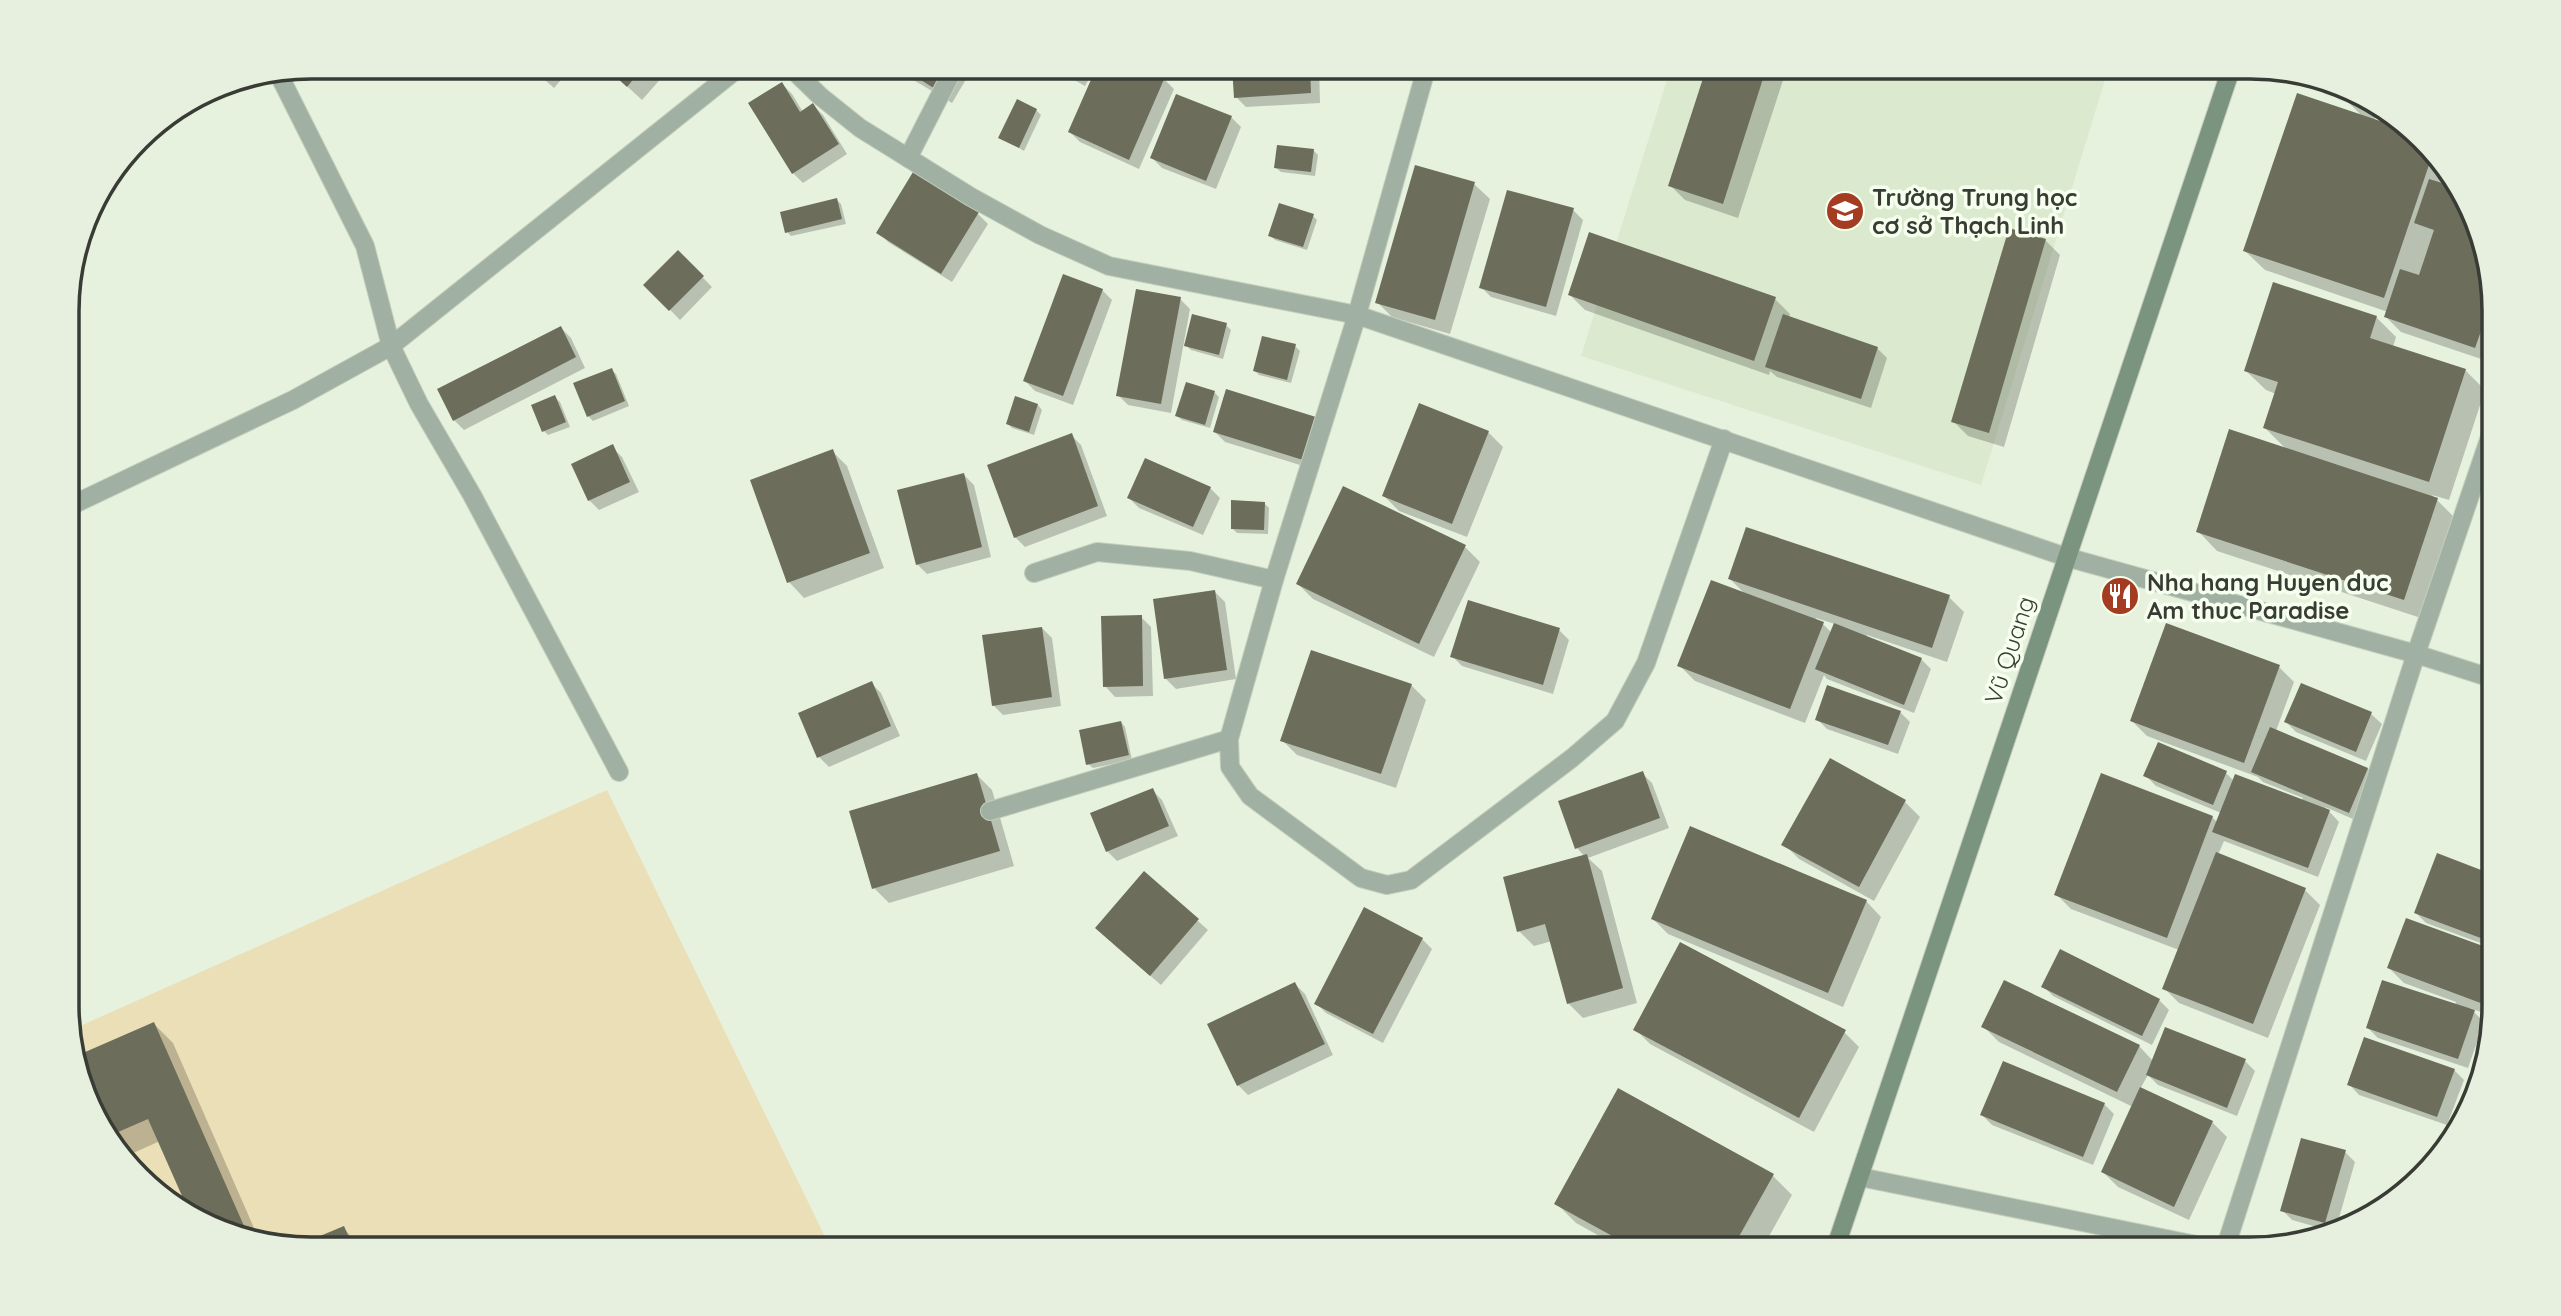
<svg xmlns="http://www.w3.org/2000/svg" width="2561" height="1316" font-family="Quicksand,sans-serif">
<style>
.built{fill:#dbeacf}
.green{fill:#ebdfb7}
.shadow{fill:#0003;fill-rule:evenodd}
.building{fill:#6c6d5a}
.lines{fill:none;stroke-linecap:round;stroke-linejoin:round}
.street-casing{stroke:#c4cebc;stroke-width:20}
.secondary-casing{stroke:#c4cebc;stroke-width:20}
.street{stroke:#a0b1a3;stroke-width:18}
.secondary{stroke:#7a947f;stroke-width:18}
.labels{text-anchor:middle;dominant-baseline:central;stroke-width:7;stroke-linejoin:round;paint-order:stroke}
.poi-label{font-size:24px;font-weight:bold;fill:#383c34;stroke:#f6ffee;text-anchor:start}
.street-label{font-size:24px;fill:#383c34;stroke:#f6ffee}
.rim{fill:none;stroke:#383c34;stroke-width:3.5}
</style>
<rect width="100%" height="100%" fill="#e7f2de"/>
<!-- built -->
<polygon class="built" points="1671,67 2109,67 1981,485 1581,356"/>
<!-- green -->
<polygon class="green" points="607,790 831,1249 310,1249 203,1225 117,1154 69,1038 69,1031"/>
<!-- shadow -->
<g class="shadow">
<polygon points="529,66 573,66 554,88"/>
<polygon points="605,66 672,66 642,100"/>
<polygon points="890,66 974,66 952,103"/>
<polygon points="1050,66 1137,66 1164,79 1174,89 1139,169 1080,142 1070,132 1098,69 1095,68 1085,86"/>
<polygon points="1234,66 1319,66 1320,103 1246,107 1236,97"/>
<polygon points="1709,66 1795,66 1794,70 1787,68 1738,218 1685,200 1670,185"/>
<polygon points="782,84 792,94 803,112 813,105 823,115 847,154 803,183 793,173"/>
<polygon points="2358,91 2399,125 2375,118 2374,121 2408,132 2444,162 2451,178 2448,187 2455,189 2492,279 2493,355 2490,362 2401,332 2386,317 2388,312 2265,270 2245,251 2363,117 2344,98"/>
<polygon points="1036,110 1041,115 1024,151 1001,137"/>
<polygon points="1231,117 1241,127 1216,189 1162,168 1152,158"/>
<polygon points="1313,150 1318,155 1315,176 1281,172 1276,168"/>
<polygon points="914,174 978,214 988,224 952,282 888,242 878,232"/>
<polygon points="1474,184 1490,199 1450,334 1392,317 1377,302"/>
<polygon points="837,200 841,204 846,224 791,236 787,232"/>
<polygon points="1573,210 1583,220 1556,316 1491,297 1481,287"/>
<polygon points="1313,216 1317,220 1307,250 1275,240 1270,235"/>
<polygon points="2045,240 2060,255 2004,447 1968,436 1953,421"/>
<polygon points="678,252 712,287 680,320 646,285"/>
<polygon points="1102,290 1112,300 1073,405 1035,391 1025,381"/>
<polygon points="1570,295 1775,299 1790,314 1789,318 1877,348 1887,358 1871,408 1777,377 1770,371 1769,375 1585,310"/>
<polygon points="1180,299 1190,309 1171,413 1128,405 1118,395"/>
<polygon points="2376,317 2396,337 2393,347 2465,370 2485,390 2449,500 2432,495 2456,519 2424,619 2217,551 2198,531 2288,451 2265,428 2276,394 2266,390 2246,371"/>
<polygon points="1226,325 1231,330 1223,359 1191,350 1184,344"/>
<polygon points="561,328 571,338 585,368 464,430 454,420"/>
<polygon points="1295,346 1300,351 1291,383 1259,375 1255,371"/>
<polygon points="611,370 616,374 629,406 593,421 588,416"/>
<polygon points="1187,384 1215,393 1219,397 1210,428 1182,420 1177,416"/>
<polygon points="555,397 560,402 570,427 548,435 544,431"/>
<polygon points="1038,405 1042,410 1034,435 1012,428 1008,424"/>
<polygon points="1316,418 1313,469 1225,442 1215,432"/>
<polygon points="1488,432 1503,447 1467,537 1399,511 1384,496"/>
<polygon points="1071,435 1081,445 1107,516 1025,547 1015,537"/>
<polygon points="612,447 622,457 639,492 599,510 589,500 573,465"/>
<polygon points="832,451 847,466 884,568 804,598 789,582 752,481"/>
<polygon points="964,475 974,485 991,557 927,574 917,564"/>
<polygon points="1210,488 1220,498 1203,535 1139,508 1129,498"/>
<polygon points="1265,504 1269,508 1268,534 1237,533 1232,528"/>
<polygon points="1465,547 1480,562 1434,657 1313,599 1298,584"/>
<path d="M1730,579L1949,597L1964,612L1947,662L1867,635L1866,638L1921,659L1931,669L1914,713L1827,679L1824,675L1805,723L1695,681L1680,666L1746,595ZM1816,618L1835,624L1832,633L1823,624L1815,621Z"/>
<polygon points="1215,592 1225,602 1236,679 1176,689 1166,679"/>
<polygon points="1141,617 1151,627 1153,696 1115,697 1105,686"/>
<polygon points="1042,628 1052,638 1061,706 1003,715 993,705"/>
<polygon points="1559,630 1569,640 1553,694 1462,666 1452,656"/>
<polygon points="2279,667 2294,682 2276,731 2368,769 2378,779 2360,822 2325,807 2339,822 2318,877 2224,841 2218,855 2305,890 2320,905 2268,1038 2179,1003 2164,988 2179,950 2071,909 2056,894 2212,817 2218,823 2221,813 2156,786 2146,776 2226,773 2234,781 2301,801 2303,798 2263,782 2258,777 2147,736 2132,721"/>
<polygon points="871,683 881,693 900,736 829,767 819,757"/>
<polygon points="1411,685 1426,700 1396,788 1297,755 1282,740"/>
<polygon points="2301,685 2371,714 2382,724 2366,761 2296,732 2286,722"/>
<polygon points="1900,712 1910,722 1898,754 1827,729 1817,719"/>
<polygon points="1121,722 1125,727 1132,760 1093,768 1088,764"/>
<polygon points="1642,773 1652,783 1669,828 1588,858 1602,871 1637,1003 1583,1018 1568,1003 1552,941 1534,946 1519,931 1585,857 1577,848"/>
<polygon points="977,775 992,790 1014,866 889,903 874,888"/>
<polygon points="1152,790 1162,800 1178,836 1117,861 1107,851"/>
<polygon points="1905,802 1920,817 1874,901 1799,859 1784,844"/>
<polygon points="2438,855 2494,876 2494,948 2426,923 2416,913"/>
<polygon points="1866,901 1881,917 1843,1007 1668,934 1653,919"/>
<polygon points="2407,920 2494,952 2494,1006 2492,1016 2470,1008 2484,1022 2468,1068 2378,1038 2368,1028 2455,1005 2456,1002 2404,983 2389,968"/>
<polygon points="1198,921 1208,930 1161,985 1107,938"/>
<polygon points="1422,939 1432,949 1383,1043 1326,1013 1316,1003"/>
<polygon points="1295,984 1305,994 1333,1055 1248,1095 1238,1085"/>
<polygon points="2043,986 2159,1000 2169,1010 2152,1045 2053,996"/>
<polygon points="154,1024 173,1043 258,1237 203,1225 160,1141 122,1158 117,1154 77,1058"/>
<polygon points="1984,1027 2139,1046 2153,1061 2166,1029 2245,1061 2255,1071 2237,1116 2158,1085 2148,1075 2140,1089 2212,1122 2227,1137 2189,1220 2118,1187 2103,1172 2133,1107 1999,1042"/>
<polygon points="1635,1029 1844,1032 1859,1047 1814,1132 1650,1044"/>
<polygon points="2454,1070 2464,1080 2447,1125 2359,1095 2349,1084"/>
<polygon points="2104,1104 2114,1114 2093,1165 1992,1125 1982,1115"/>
<polygon points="2345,1152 2355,1162 2337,1225 2324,1229 2292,1220 2282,1210"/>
<polygon points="1772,1175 1792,1195 1762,1249 1623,1249 1576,1223 1556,1203"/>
<polygon points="343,1228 353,1238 358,1249 310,1250"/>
</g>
<!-- building -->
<g class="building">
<polygon points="528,66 554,66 543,80"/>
<polygon points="604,66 644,66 627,87"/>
<polygon points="898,66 950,66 937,90"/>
<polygon points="1055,66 1081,66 1075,77"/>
<polygon points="1097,66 1141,66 1165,77 1129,160 1068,132"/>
<polygon points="1232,66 1310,66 1311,93 1234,98"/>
<polygon points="1707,66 1767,66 1723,204 1668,186"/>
<polygon points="782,82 800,112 813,103 839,144 792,174 748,103"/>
<polygon points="2345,88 2358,91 2381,110 2342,98"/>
<polygon points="2297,93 2404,129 2433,153 2384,298 2243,251"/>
<polygon points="1176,94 1232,116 1206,181 1150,158"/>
<polygon points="1017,99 1037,109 1019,148 998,138"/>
<polygon points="1277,145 1314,149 1311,172 1274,168"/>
<polygon points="1415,165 1475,182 1435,320 1375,303"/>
<polygon points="913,172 979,212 941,274 876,233"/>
<polygon points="2429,179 2455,187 2492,279 2493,297 2475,348 2384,317 2400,269 2419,275 2434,230 2414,223"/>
<polygon points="1507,190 1574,208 1546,307 1479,288"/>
<polygon points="837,198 842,219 785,233 780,212"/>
<polygon points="1279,203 1314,214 1303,247 1268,236"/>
<polygon points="2009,228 2046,239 1989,433 1951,422"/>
<polygon points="1589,232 1776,297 1754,361 1568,295"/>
<polygon points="678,250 704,276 669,311 643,285"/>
<polygon points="1063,274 1103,289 1063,396 1023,381"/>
<polygon points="2273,282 2377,316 2370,338 2466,369 2429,482 2263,428 2278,382 2244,371"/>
<polygon points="1136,289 1181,297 1161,404 1116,396"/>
<polygon points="1192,314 1227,323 1219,355 1184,346"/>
<polygon points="1783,314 1878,347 1861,399 1765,367"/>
<polygon points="561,326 576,357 453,421 437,389"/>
<polygon points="1262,336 1296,344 1287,380 1253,371"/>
<polygon points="612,368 625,401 587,417 573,383"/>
<polygon points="1186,382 1215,391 1205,425 1175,416"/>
<polygon points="1226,389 1316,417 1303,460 1213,432"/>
<polygon points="555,395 566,422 542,432 531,405"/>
<polygon points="1015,396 1038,404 1029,432 1006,424"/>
<polygon points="1419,403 1489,431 1452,524 1382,496"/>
<polygon points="2229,429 2438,498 2404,600 2196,532"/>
<polygon points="1072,433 1098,506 1014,538 987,465"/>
<polygon points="613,444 630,482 588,501 571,464"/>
<polygon points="833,449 870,553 787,583 750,480"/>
<polygon points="1145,458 1211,487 1193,527 1127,498"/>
<polygon points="964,473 982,547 916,565 897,490"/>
<polygon points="1343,486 1466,545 1419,644 1296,584"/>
<polygon points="1231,500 1265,502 1264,530 1231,529"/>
<polygon points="1746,527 1950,595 1932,648 1728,579"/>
<polygon points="1711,580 1824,622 1790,709 1677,666"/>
<polygon points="1215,590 1227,670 1164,679 1153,599"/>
<polygon points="1468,600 1560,628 1543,685 1450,657"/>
<polygon points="1142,615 1143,686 1103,687 1101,616"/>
<polygon points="1834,623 1922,658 1904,705 1815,669"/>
<polygon points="2166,623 2280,665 2244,763 2130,721"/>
<polygon points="1042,627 1052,697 992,706 982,635"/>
<polygon points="1311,650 1412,684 1381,774 1280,741"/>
<polygon points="872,681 891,726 817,758 798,713"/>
<polygon points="2301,683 2372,712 2356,752 2284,722"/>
<polygon points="1827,685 1901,711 1888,745 1815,720"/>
<polygon points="1121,721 1129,755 1086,765 1079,730"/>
<polygon points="2270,727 2368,768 2349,813 2251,772"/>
<polygon points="2158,742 2227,771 2213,805 2143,776"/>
<polygon points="1830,758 1906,800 1859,887 1781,845"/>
<polygon points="1643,771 1660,818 1575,849 1558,801"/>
<polygon points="977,773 1000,851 872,889 849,811"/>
<polygon points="2101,773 2213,816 2167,938 2054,895"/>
<polygon points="2235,774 2330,810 2308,868 2212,832"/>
<polygon points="1153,788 1169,826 1106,852 1090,813"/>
<polygon points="1690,826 1867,900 1828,993 1651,919"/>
<polygon points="2216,852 2306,888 2253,1024 2162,989"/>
<polygon points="2437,853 2494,875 2494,943 2414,913"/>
<polygon points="1587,854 1623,988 1567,1004 1545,924 1517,932 1503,877"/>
<polygon points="1144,871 1199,919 1150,976 1095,928"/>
<polygon points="1364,907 1423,938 1373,1034 1314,1004"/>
<polygon points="2406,918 2494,950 2494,1008 2387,968"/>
<polygon points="1680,942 1846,1030 1799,1118 1633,1030"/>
<polygon points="2060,949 2160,999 2142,1036 2041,987"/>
<polygon points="2004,980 2140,1045 2117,1092 1981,1027"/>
<polygon points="2382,980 2475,1010 2458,1059 2366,1028"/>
<polygon points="1295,982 1325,1044 1237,1086 1207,1024"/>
<polygon points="154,1022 248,1235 203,1225 190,1214 148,1119 109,1136 76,1056"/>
<polygon points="2165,1027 2246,1059 2227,1108 2146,1075"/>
<polygon points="2364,1037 2455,1069 2437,1117 2347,1085"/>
<polygon points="2003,1061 2105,1103 2083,1157 1980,1115"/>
<polygon points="2140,1087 2213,1121 2174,1207 2101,1172"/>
<polygon points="1618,1088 1774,1174 1732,1249 1636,1249 1554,1204"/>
<polygon points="2301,1138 2346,1150 2325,1223 2280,1211"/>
<polygon points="344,1226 354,1249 310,1250 296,1246"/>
</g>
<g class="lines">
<defs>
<g id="street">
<polyline points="789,66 820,96 860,128 971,197 1040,235 1109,266 1357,315 2066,557 2416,654 2494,679"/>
<polyline points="1427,66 1357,315 1274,580 1229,739 1230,767 1250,796 1361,878 1387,885 1411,880 1572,758 1615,721 1646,663 1724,439"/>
<polyline points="278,73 365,246 391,346 419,404 472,495 619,772"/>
<polyline points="908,158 955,66"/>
<polyline points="68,507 293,400 391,346 741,66"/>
<polyline points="1034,573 1097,552 1190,561 1274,580"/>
<polyline points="990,811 1229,739"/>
<polyline points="1860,1177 2216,1249"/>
<polyline points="2225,1249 2416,654 2493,428"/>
</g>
<polyline id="secondary" points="1835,1249 2232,66"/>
</defs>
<!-- street casing -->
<use href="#street" class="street-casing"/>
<!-- secondary casing -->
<use href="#secondary" class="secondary-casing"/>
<!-- street -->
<use href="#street" class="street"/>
<!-- secondary -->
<use href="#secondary" class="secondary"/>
</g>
<!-- icons -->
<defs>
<symbol id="school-disc" viewBox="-11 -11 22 22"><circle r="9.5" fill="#a43c21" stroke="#f6ffee"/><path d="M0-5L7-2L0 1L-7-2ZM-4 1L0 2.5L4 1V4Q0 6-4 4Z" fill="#fff"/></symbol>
<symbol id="restaurant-disc" viewBox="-11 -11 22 22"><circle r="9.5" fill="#a43c21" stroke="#f6ffee"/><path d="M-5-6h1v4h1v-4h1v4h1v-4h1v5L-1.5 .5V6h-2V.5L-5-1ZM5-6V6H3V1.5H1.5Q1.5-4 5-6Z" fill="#fff"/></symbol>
</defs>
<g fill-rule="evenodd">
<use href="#school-disc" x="1823" y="189" width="44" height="44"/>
<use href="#restaurant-disc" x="2098" y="574" width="44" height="44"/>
</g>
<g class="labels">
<!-- poi labels -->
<g class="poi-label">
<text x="1872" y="197">Trường Trung học<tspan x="1872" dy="28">cơ sở Thạch Linh</tspan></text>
<text x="2147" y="582">Nha hang Huyen duc<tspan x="2147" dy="28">Am thuc Paradise</tspan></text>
</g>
<!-- street labels -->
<g class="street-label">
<text transform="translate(2009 650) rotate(-72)">Vũ Quang</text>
</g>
</g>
<!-- crop -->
<path d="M0 0H2561V1316H0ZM311 79H2250A232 232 0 0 1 2482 311V1005A232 232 0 0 1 2250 1237H311A232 232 0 0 1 79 1005V311A232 232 0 0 1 311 79Z" fill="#e7efdf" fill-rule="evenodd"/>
<path class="rim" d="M311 79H2250A232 232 0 0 1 2482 311V1005A232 232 0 0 1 2250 1237H311A232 232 0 0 1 79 1005V311A232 232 0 0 1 311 79Z"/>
</svg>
